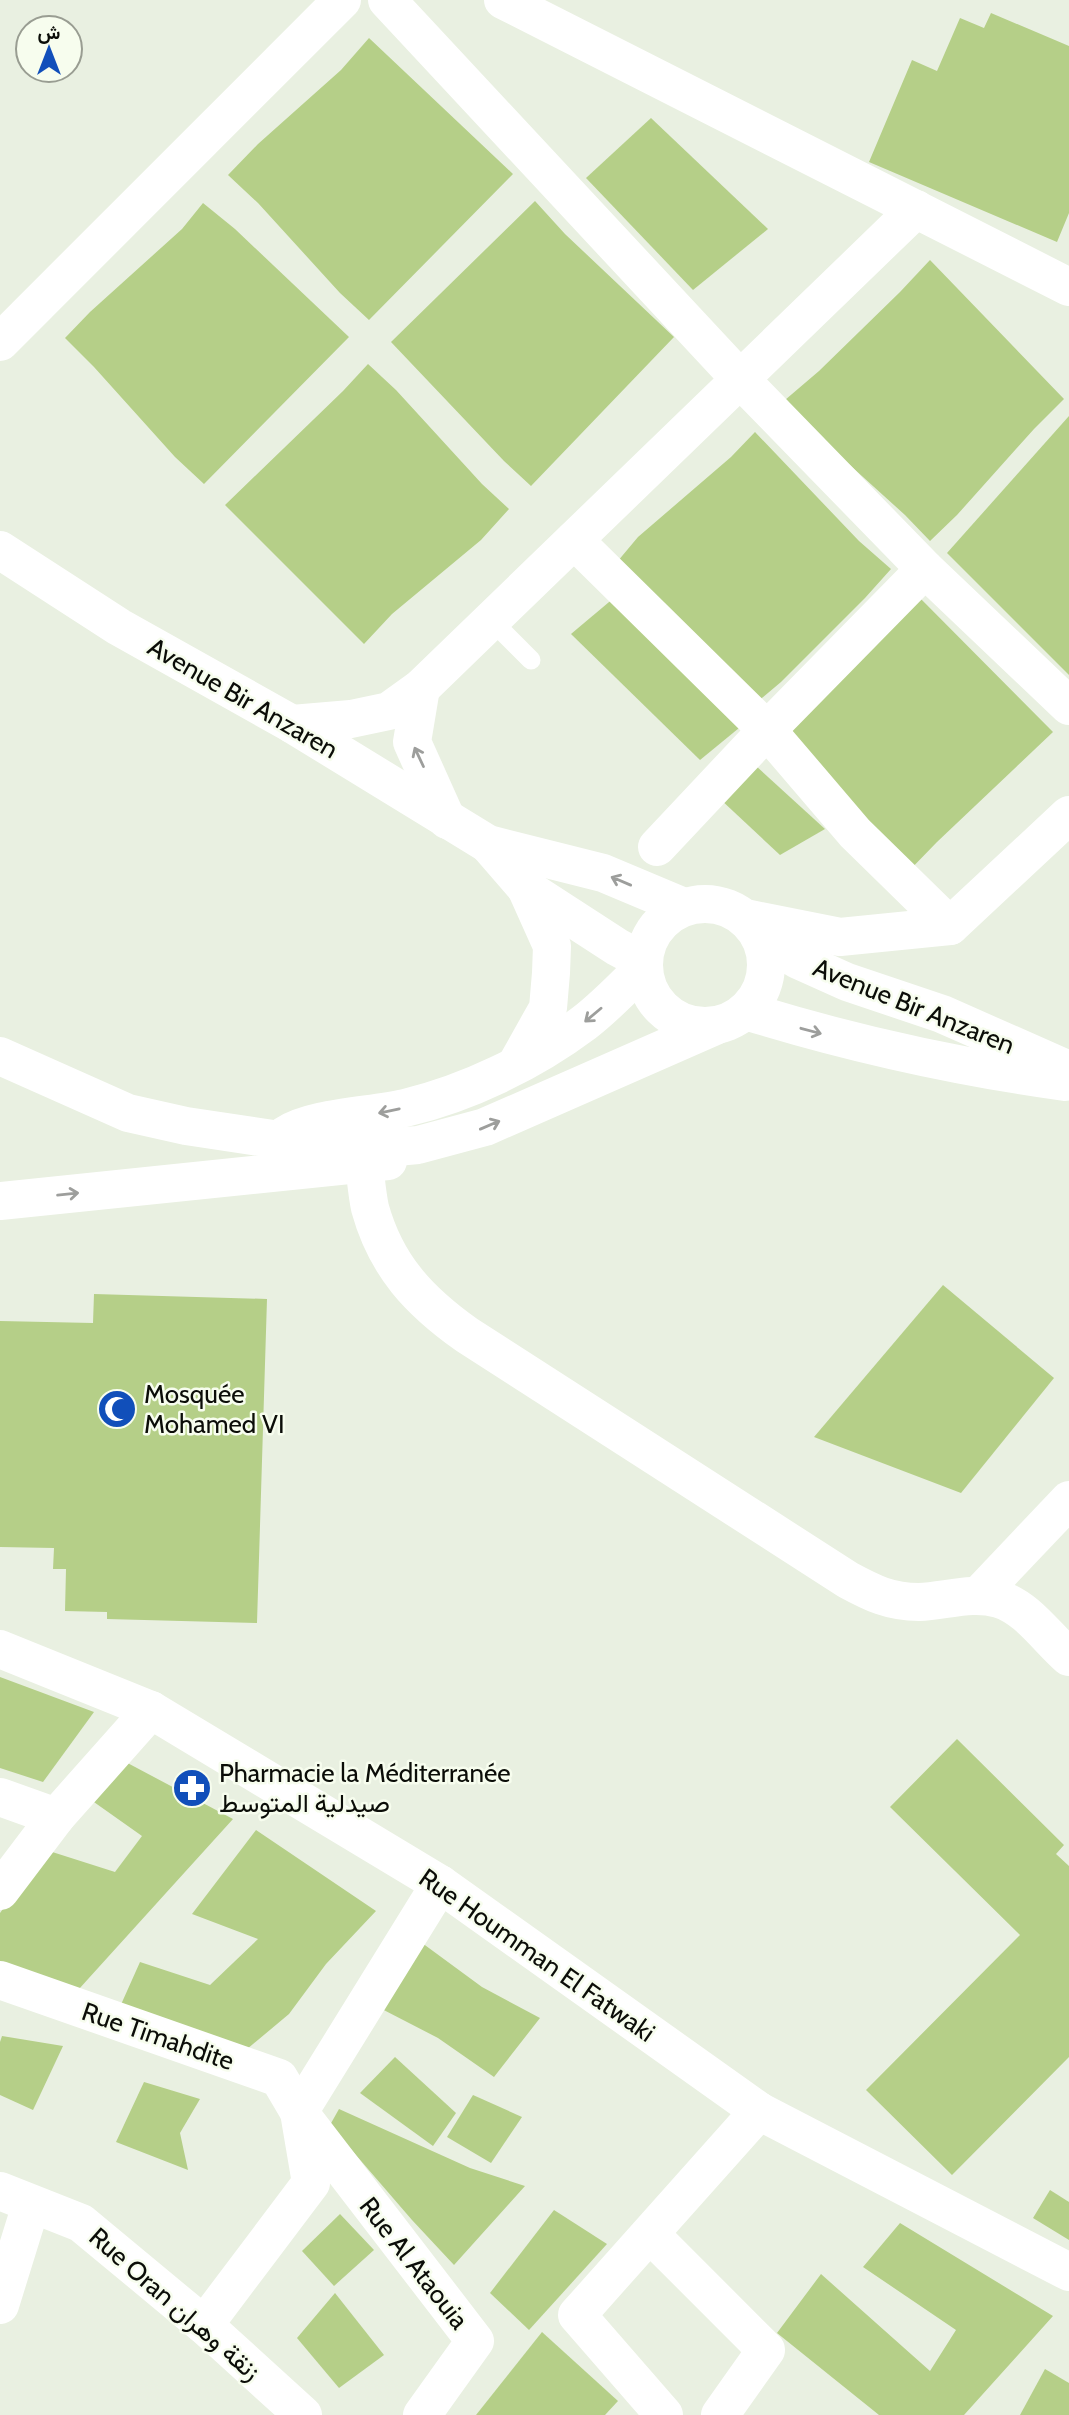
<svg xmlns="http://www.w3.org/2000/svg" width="1069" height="2415" font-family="Cabin,Vazirmatn,sans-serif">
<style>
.building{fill:#b5cf88}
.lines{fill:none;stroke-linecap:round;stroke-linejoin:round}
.lane{stroke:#fff;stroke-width:19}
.street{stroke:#fff;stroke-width:38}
.secondary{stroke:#fff;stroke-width:38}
.oneway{stroke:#9d9e9c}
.labels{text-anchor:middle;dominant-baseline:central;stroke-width:5;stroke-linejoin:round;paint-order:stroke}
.street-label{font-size:26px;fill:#0b0d08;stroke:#f7fdee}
.poi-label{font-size:26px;fill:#0b0d08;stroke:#f7fdee;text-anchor:start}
</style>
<rect width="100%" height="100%" fill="#e9f0e1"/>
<!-- building -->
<g class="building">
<polygon points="991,13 1069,46 1069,213 1057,242 869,162 912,60 937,71 960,18 984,28"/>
<polygon points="369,38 513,174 369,320 340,293 258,203 228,175 258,144 341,70"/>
<polygon points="651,118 768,229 693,290 586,178"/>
<polygon points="535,201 565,234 674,337 531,486 504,461 391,342"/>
<polygon points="203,203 235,229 349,337 204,484 175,457 94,367 65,338 90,312 182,229"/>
<polygon points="930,260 1064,399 1034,429 957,515 930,541 905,515 810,429 785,400 819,371 900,292"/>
<polygon points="368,364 396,390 482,484 509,509 481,540 392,614 364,644 225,505 343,391"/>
<polygon points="1069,416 1069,675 947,553"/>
<polygon points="755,432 859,541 891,569 865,598 781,682 749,709 612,568 638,537 731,457"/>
<polygon points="916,594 1053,732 937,842 904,876 778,731"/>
<polygon points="615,597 739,728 700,760 571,634"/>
<polygon points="755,765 825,829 780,855 719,798"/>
<polygon points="943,1285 1054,1378 961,1493 814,1437"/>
<polygon points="94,1294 267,1299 257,1623 107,1619 107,1612 65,1611 66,1569 53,1569 54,1548 0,1547 0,1321 93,1323"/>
<polygon points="0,1677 94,1712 43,1782 0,1768"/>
<polygon points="957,1739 1064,1845 1056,1854 1069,1866 1069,2057 952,2175 866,2090 1020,1935 890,1807"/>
<polygon points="120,1759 233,1819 79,1989 0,1968 0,1913 46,1850 115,1872 142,1836 84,1795"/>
<polygon points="256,1830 376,1911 326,1964 289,2014 240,2055 119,2009 140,1962 210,1985 258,1939 192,1914"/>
<polygon points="418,1940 482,1987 540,2018 494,2077 438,2038 376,2006"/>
<polygon points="2,2036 63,2046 33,2110 0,2095 0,2042"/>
<polygon points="395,2057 456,2113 433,2146 360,2093"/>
<polygon points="144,2082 200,2099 180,2133 188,2170 116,2142"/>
<polygon points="473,2095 522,2117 491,2163 447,2137"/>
<polygon points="339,2109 470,2168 525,2186 454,2265 412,2220 330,2125"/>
<polygon points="1050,2190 1069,2202 1069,2240 1033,2218"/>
<polygon points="554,2210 607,2244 529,2330 490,2293"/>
<polygon points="340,2214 374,2250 334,2286 302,2251"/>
<polygon points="900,2223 1053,2316 964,2415 879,2415 777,2333 821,2274 930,2371 956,2330 863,2267"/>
<polygon points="335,2293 384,2355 339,2388 297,2338"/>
<polygon points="542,2332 618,2401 605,2415 476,2415"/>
<polygon points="1045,2369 1069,2383 1069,2415 1020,2415"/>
</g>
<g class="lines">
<!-- lane -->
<polyline class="lane" points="491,620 531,660"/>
<!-- street -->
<g class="street">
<polyline points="387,0 741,380 925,569 1069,706"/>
<polyline points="503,0 1069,287"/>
<polyline points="0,342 342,0"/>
<polyline points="574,540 767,730 855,833 950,926"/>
<polyline points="421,688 412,742 447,820"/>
<polyline points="292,724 351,719 389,711 421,688 916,209"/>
<polyline points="657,847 767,730 925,569"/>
<polyline points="745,918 840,937 950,926 1069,815"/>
<path d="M364,1165C366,1179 367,1194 370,1208C386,1266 419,1301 467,1335L848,1580C872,1593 890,1602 919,1602C946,1601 972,1591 999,1599C1028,1608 1047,1638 1069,1657"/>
<polyline points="0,1201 388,1161"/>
<polyline points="979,1595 1069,1500"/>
<polyline points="0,1797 56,1817"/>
<polyline points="0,1891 56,1817 151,1710"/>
<polyline points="0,1980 279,2078 299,2112 475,2341 422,2415"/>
<polyline points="0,2191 81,2223 204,2325 303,2415"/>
<polyline points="651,2235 766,2350 720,2415"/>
<polyline points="0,2305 31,2205"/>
<polyline points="204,2325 311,2183 299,2112 440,1884"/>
<polyline points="664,2415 577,2315 759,2111"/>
</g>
<!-- secondary -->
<g class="secondary">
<polyline points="0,550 119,627 292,724 488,844 603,873 684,907"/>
<polyline points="488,844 526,888 617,947 643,961"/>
<circle cx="705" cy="965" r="61"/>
<polyline points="761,938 798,960 847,982 942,1014 1069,1070"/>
<path d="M746,1011C849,1043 958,1067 1065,1082"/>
<polyline points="0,1056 128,1113 186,1126 320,1146 352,1149 385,1148 418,1145 485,1127 715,1026"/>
<polyline points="516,1065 548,1008 551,973 552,946 526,888"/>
<path d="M285,1135C312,1117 370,1116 405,1108C468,1093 532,1062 584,1023C605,1007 624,987 643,968"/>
<polyline points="0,1649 151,1710 440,1884 759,2111 1069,2272"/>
</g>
</g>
<!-- one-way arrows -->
<defs><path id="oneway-shaft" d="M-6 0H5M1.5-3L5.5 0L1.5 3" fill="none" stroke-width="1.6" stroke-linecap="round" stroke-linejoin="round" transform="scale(1.75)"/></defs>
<g class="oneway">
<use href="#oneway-shaft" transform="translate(419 757) rotate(-115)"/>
<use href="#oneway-shaft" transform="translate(621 881) rotate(-157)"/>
<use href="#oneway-shaft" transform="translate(593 1015) rotate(140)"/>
<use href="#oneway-shaft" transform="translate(811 1031) rotate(15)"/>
<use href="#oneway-shaft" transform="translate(389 1111) rotate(168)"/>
<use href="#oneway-shaft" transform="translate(490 1125) rotate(-23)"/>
<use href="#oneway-shaft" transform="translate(68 1194) rotate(-6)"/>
</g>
<!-- icons -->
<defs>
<symbol id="mosque-disc" viewBox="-11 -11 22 22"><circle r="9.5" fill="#114fba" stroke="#f7fdee"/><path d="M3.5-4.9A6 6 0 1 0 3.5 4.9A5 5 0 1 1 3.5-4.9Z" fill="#fff"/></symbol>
<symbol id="pharmacy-disc" viewBox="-11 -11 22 22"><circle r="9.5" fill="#114fba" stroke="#f7fdee"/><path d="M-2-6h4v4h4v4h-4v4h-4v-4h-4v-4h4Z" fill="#fff"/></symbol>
</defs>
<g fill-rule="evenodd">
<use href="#mosque-disc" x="95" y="1387" width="44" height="44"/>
<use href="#pharmacy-disc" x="170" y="1766" width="44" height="44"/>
</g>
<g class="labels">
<!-- street labels -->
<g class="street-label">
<text transform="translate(243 698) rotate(30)">Avenue Bir Anzaren</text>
<text transform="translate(914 1006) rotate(22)">Avenue Bir Anzaren</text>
<text transform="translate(537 1955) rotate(35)">Rue Houmman El Fatwaki</text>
<text transform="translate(158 2036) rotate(19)">Rue Timahdite</text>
<text transform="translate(414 2263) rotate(52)">Rue Al Ataouia</text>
<text transform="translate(175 2304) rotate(41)">Rue Oran زنقة وهران</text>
</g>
<!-- poi labels -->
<g class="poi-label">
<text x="144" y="1394">Mosquée<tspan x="144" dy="30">Mohamed VI</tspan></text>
<text x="219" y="1773">Pharmacie la Méditerranée<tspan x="219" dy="30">صيدلية المتوسط</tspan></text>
</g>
</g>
<!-- north arrow -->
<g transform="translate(49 49)"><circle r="33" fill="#f7fdee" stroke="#999d92" stroke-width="2"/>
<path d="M0-5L12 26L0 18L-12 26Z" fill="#114fba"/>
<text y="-10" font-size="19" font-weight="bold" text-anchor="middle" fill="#0b0d08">ش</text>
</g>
</svg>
